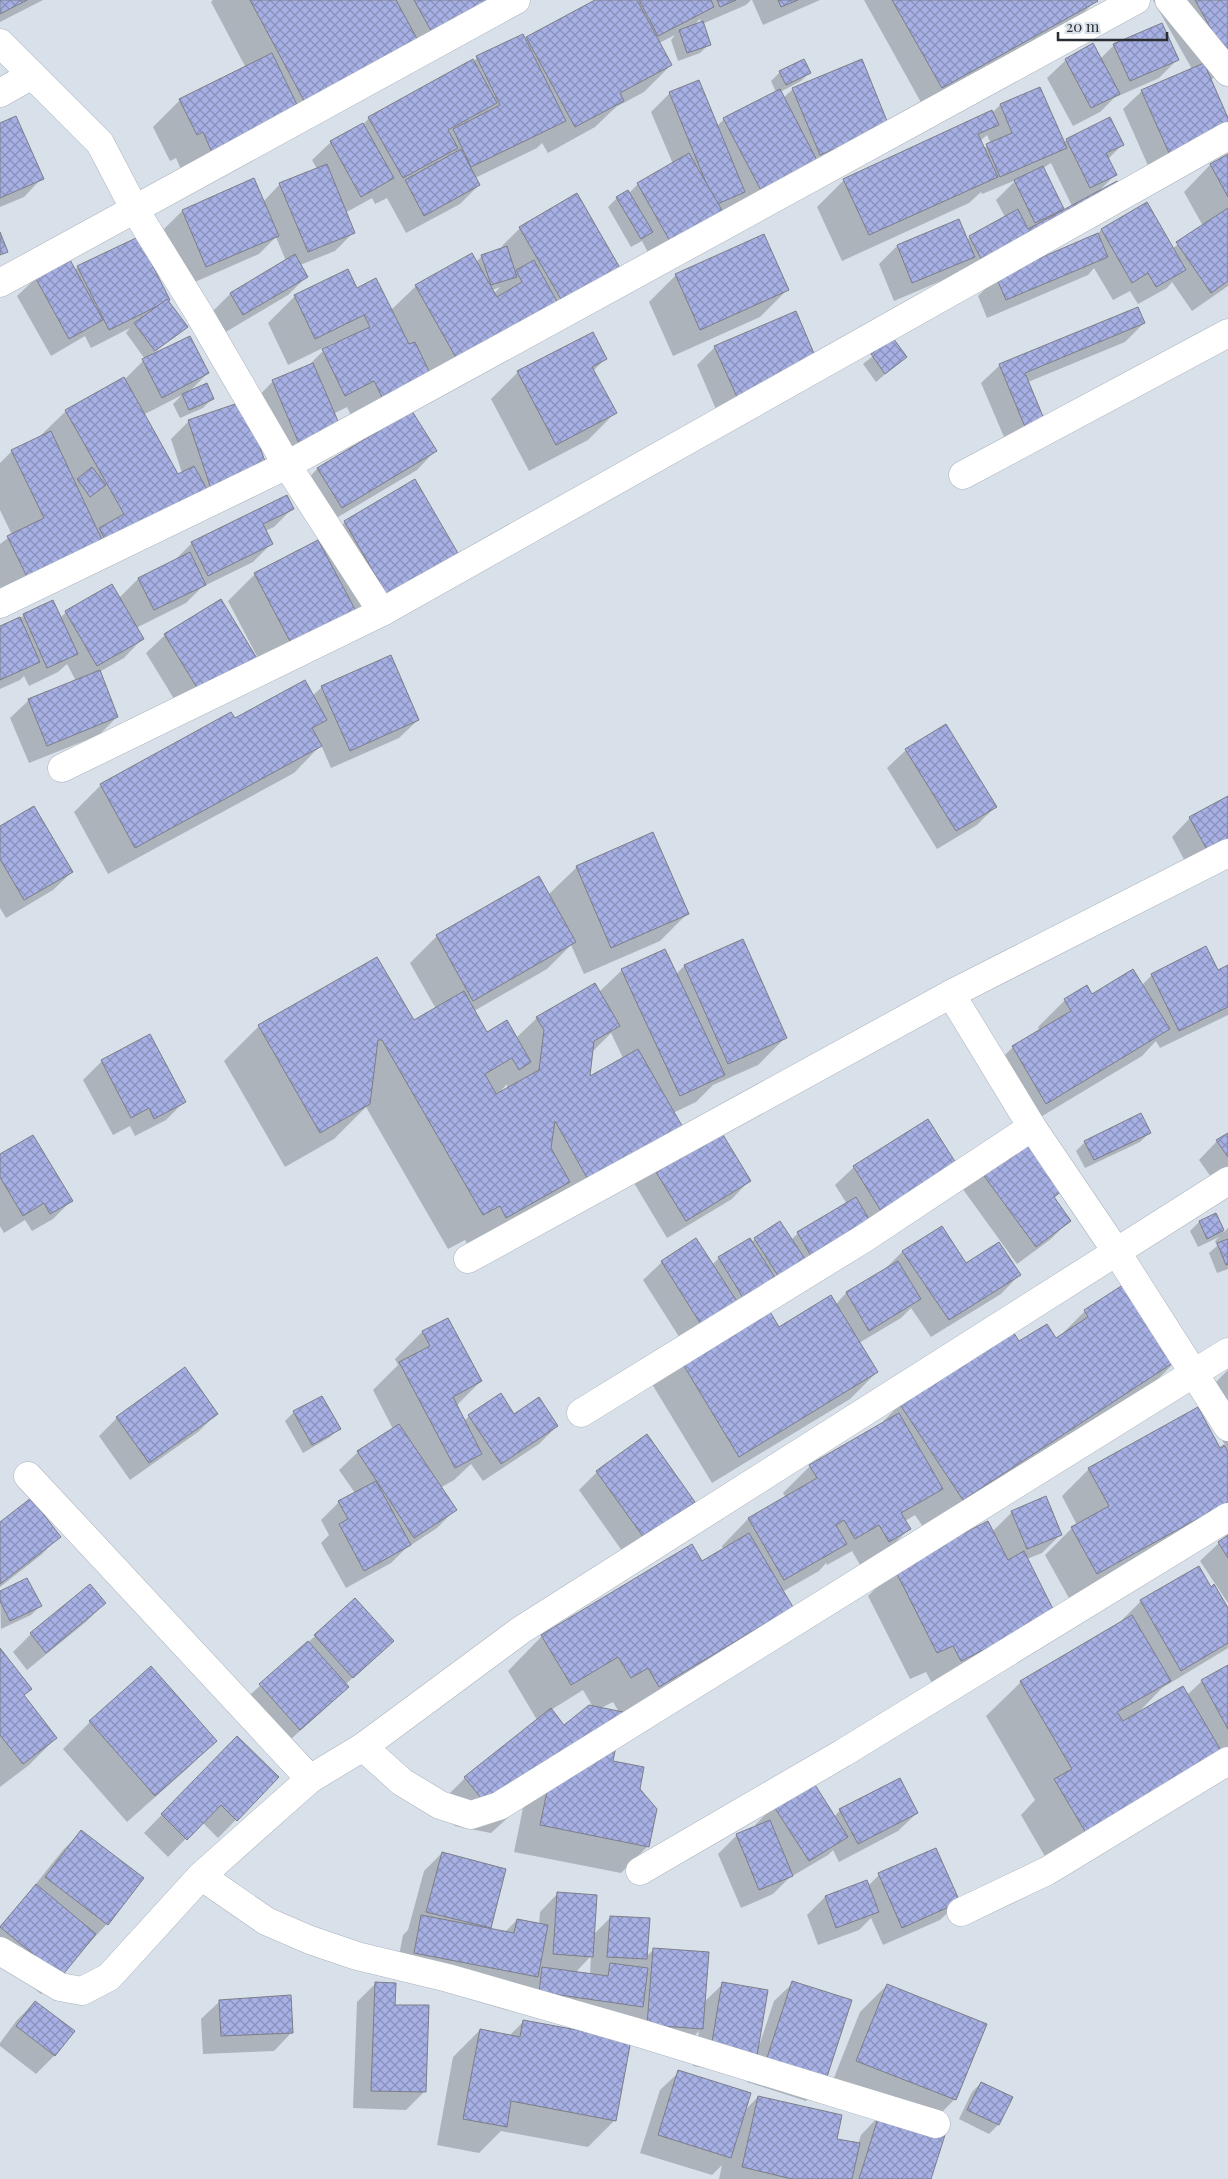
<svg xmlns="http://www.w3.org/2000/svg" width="1228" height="2179" font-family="'Playfair Display',serif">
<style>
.shadow{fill:#0003;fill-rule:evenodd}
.building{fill:url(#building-cross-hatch);stroke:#7c7e88}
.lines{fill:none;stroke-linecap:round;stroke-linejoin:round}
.street-casing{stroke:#acb3bd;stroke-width:29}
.street{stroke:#fff;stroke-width:28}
</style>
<defs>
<pattern id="building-cross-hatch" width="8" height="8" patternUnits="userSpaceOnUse" patternTransform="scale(1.25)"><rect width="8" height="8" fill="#a7b0e4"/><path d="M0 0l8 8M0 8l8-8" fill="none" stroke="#8890b9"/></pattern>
</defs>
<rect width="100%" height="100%" fill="#d8e0ea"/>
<!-- shadow -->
<g class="shadow">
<polygon points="0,0 43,0 0,22"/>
<polygon points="213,0 518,0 187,183 176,158 170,161 153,127 180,100 246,68 211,2"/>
<path d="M597,0H751L746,5L702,24L709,44L700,53L678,61L671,40L675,35L659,43L671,65L644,92L616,107L595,127L548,153L542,143L537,148L475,178L479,185L460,204L406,233L387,198L375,204L372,198L345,213L353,233L335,251L300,265L307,276L288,295L224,333L212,312L230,294L286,261L276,237L259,254L188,285L164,229L182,211L254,180L263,202L280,184L317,169L312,160L331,142L362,126L369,118L473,62L477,58L525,40ZM700,19L701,23L693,26Z"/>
<polygon points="752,0 820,0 763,25"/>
<polygon points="864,0 1096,0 1078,19 923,106"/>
<polygon points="1153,0 1228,0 1228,70 1210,80 1228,121 1150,170 1123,109 1142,91 1192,69"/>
<polygon points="1114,45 1177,60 1159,78 1114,98 1100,112 1073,126 1047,78 1066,60 1100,59"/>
<polygon points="780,72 810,72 801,81 780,92 783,98 793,89 888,126 738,227 729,207 652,260 642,241 631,247 608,207 617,198 629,193 638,184 673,164 651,112 670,93 717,126 724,119 776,92 771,81"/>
<path d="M1040,88L1063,143L1067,140L1122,145L1108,159L1115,175L1100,190L967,285L960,270L955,275L894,301L879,264L897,246L958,220L966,240L1005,217L996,200L1016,180L982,194L981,192L969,203L842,261L817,207L844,180L992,113L1000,105ZM987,135L991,144L984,148L980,141ZM1051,163L1072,206L1063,211L1043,168Z"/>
<polygon points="0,124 42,178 24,197 0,207"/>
<polygon points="1228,155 1228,286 1192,311 1172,282 1167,288 1138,304 1130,291 1113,300 1094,268 1088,275 987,318 978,296 996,278 1096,235 1101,230 1147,204 1173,248 1203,226 1184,192 1210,165"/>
<path d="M520,228L618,268L355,424L347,407L333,414L282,463L255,400L273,381L306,368L323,351L338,343L337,341L288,365L268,323L295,296L357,290L391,310L416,286L476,262L482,256L503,249L502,246ZM500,287L494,294L492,290Z"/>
<polygon points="78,267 167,301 186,327 152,354 208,373 188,393 212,399 203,408 180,418 173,404 182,395 143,415 178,476 182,473 171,439 189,421 266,470 0,604 0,544 12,535 0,510 0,463 12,451 38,438 66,411 124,380 145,359 126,333 130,328 91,348 85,336 51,356 17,296 36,278 74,271"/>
<polygon points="676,275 787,290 760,317 673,356 649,302"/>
<polygon points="1144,323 1125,342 1028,382 1043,419 1007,444 981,383 1000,365"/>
<polygon points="893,340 905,357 876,382 863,364"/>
<polygon points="715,347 816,362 718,414 697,365"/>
<polygon points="605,359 593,371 615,413 588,440 529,471 491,399 518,372"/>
<polygon points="435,451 417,470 323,526 300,487 318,468"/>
<polygon points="292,509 274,527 265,531 271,544 253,562 202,587 186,603 136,628 142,639 124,658 99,672 117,717 99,735 29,763 10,718 29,700 76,681 67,664 58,672 29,686 24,676 20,680 0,689 0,627 53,602 60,618 66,612 119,598 138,579 173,562 192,543"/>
<polygon points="345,522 458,555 182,712 146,653 165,635 258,658 228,601 255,574 320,547"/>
<polygon points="322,687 418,720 399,738 331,768 321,745 294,773 108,874 74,812 101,785 234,719 312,696"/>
<polygon points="906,750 995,807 977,825 937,849 887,768"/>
<polygon points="1228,798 1196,882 1172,837 1190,818"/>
<polygon points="0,827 72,872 53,890 6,918 0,908"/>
<path d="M577,867L687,914L660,941L584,974L571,945L547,969L474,1011L486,1033L516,1038L537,1018L599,992L622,970L665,950L676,974L684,966L742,941L785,1038L758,1065L713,1085L696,1102L673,1113L683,1131L471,1252L465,1240L448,1249L366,1107L334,1139L285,1167L224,1061L259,1026L413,1022L436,1009L410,963L437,936L548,895ZM611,1033L623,1058L588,1078L591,1053ZM507,1084V1089L499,1093Z"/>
<polygon points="1228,966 1228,1015 1160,1048 1156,1041 1142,1056 1019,1130 986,1074 1013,1047 1040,1031 1038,1027 1065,1000 1142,985 1152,975 1217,972"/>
<polygon points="150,1036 184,1102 166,1120 135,1136 130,1126 113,1135 83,1080 102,1061"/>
<polygon points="1149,1133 1140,1142 1085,1168 1076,1151 1085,1142"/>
<polygon points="1228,1134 1228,1166 1211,1177 1199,1160 1217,1141"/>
<polygon points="0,1156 71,1201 53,1219 32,1231 25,1220 4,1233 0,1226"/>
<polygon points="652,1165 750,1180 732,1199 667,1238 634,1183"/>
<polygon points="854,1167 959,1171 683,1343 643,1280 662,1262 712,1265 719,1258 749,1240 751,1242 780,1222 791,1240 798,1233 847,1204 835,1185"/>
<polygon points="980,1170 1065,1187 1053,1199 1069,1221 1051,1239 1017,1264 962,1188"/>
<polygon points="1215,1215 1224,1232 1228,1228 1228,1269 1217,1273 1209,1253 1217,1246 1215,1241 1219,1237 1198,1247 1190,1231 1199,1222"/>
<polygon points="941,1227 965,1265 1019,1275 1001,1294 931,1337 911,1308 901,1318 859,1343 877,1372 850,1399 712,1483 652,1384 679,1357 779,1329 836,1304 846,1293 884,1270 902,1252"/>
<path d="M1085,1311L1178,1359L1143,1394L928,1534L915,1515L905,1521L909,1529L882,1556L862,1568L852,1551L827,1565L826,1563L819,1571L782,1592L791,1606L756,1641L624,1721L611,1762L639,1789L648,1846L621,1873L514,1852L524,1803L491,1833L455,1826L438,1805L465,1778L537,1720L508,1671L542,1636L702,1563L724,1550L722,1546L748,1519L786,1498L783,1493L810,1466L878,1427L900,1404L1019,1343L1056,1340ZM583,1690L593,1707L564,1726L551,1710ZM613,1702L619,1712L601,1708Z"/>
<polygon points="448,1319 481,1381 456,1406 464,1421 469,1416 514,1415 557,1426 539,1444 483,1481 471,1464 454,1480 440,1488 455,1510 437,1528 405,1549 391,1563 346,1588 321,1543 329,1535 321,1520 339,1502 355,1493 339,1470 358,1452 393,1429 373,1390 398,1365 395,1359 422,1332"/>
<polygon points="1228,1370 1228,1509 1070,1600 1045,1555 1072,1528 1077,1525 1062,1496 1089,1469 1220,1449 1225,1445 1200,1398"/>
<polygon points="294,1412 339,1428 330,1437 303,1453 285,1421"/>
<polygon points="217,1414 198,1432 130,1480 99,1436 117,1418"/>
<polygon points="597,1472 694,1502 675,1520 625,1555 579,1490"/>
<polygon points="1012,1512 1060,1535 1042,1553 1027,1559 1054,1614 934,1687 926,1672 910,1679 868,1596 895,1569 992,1532"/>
<polygon points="0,1524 59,1537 41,1555 0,1587"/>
<polygon points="1228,1537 1228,1603 1200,1561 1219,1543"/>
<polygon points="1198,1568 1210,1589 1228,1611 1228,1648 1162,1688 1138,1713 1187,1695 1202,1681 1228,1666 1228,1751 1054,1872 1021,1815 1035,1800 986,1716 1021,1682 1123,1622 1122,1620 1141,1601"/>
<polygon points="0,1593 40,1606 31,1615 1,1629"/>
<polygon points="105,1603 87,1621 27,1670 13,1652 31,1634"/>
<polygon points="315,1636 392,1641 345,1685 347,1687 329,1705 281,1748 241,1703"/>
<polygon points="0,1650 30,1689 23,1696 56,1738 29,1765 0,1787"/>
<polygon points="151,1668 215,1741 188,1768 127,1822 63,1749 90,1722"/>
<polygon points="219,1756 278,1777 218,1838 202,1822 168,1857 144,1833"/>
<polygon points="774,1806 834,1817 840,1810 917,1813 898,1831 839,1862 833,1850 828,1855 789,1878 773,1894 741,1908 718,1854 736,1836 757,1827 755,1825"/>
<polygon points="81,1832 107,1924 41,1994 0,1960 0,1926 31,1890 63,1850"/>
<polygon points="936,1850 959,1902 940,1920 883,1945 871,1918 859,1930 818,1945 807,1915 825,1897 868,1886 879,1875"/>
<path d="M442,1853L505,1870L489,1930L504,1933L517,1920L539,1924L540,1912L558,1893L593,1935L611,1917L646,1957L653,1950L704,2002L723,1984L757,2049H758L774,2001L793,1983L824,2083L806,2101L747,2082L757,2054L737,2073L693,2066L699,2031L684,2047L629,2043L615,2120L588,2147L501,2131L479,2153L437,2145L453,2057L480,2030L509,2036L524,2021L629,2041L396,1971L403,1935L408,1930L424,1871ZM591,1956L590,1975L575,1973Z"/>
<polygon points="376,1983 394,2006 424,2092 406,2110 353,2108 357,2002"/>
<polygon points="887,1985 955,2099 928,2126 830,2088 860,2012"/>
<polygon points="220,2001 292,2032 274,2051 203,2054 201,2019"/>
<polygon points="35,2002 73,2032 54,2056 36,2074 0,2046 0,2043 17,2020"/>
<polygon points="679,2072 744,2111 758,2097 835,2140 858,2144 861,2135 879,2116 930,2179 719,2179 722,2165 712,2175 640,2153 660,2090"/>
<polygon points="981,2083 1011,2098 998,2125 989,2134 959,2119 972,2092"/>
</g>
<!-- building -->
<g class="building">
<polygon points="0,0 27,0 0,14"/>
<polygon points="250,0 396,0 422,48 308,108"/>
<polygon points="414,0 499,0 434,36"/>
<polygon points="595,0 637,0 672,65 620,93 624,101 575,127 526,37"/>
<polygon points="639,0 711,0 714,7 658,36"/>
<polygon points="717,0 736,0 720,7"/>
<polygon points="778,0 798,0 781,7"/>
<polygon points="892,0 1097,0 1098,1 942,88"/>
<polygon points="1195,0 1228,0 1228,59"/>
<polygon points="703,21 711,45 687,53 679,30"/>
<polygon points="1162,23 1179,60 1130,81 1113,44"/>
<polygon points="523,34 566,121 471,167 453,129 500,105 476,56"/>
<polygon points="1093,43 1120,94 1091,108 1065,59"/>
<polygon points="272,53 302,115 214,157 203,132 197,135 179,99"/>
<polygon points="473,59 497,103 448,130 458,148 403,178 368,117"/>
<polygon points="804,59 811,73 786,85 779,71"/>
<polygon points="862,59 889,126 820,155 792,88"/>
<polygon points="1204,63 1228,118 1228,127 1169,153 1141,90"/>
<polygon points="699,80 745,192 715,205 669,92"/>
<polygon points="1040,87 1067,148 1000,177 986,144 1012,133 1000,104"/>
<polygon points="780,89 823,172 766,200 723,118"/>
<polygon points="992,110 999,125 978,134 998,177 869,235 843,179"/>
<polygon points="16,116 44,179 0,198 0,123"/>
<polygon points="1110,117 1124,145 1106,153 1117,175 1090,188 1066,139"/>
<polygon points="363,123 394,178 361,197 330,141"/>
<polygon points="461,149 480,185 424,216 405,180"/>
<polygon points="689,153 723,212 671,243 637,183"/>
<polygon points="1228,154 1228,197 1210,164"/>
<polygon points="327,164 355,233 308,252 279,183"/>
<polygon points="1043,166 1064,209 1035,223 1014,180"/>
<polygon points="254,178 279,236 206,267 182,210"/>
<polygon points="1117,181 1124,193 986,268 969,236 1018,209 1028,229"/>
<polygon points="628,190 653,232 641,239 616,197"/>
<polygon points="577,193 620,268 562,301 519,227"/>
<polygon points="1147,202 1186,270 1156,287 1148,273 1132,283 1101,229"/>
<polygon points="1228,208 1228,281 1211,293 1176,242"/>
<polygon points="959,219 975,257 912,283 897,245"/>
<polygon points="0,232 8,252 0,255"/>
<polygon points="1098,233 1108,257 1006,300 996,277"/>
<polygon points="764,234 789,290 700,330 675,274"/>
<polygon points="138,237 170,300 109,330 77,266"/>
<polygon points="507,246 517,277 491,285 481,255"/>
<polygon points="472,253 497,297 522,282 516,270 534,260 560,307 459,363 415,285"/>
<polygon points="295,254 308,277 243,315 230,293"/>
<polygon points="69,258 103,320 69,339 35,277"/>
<polygon points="348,269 357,288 376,278 409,344 415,342 430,373 382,397 374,381 345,396 322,349 370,327 364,315 315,339 294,295"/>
<polygon points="167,299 188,327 155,351 134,323"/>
<polygon points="1138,307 1145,323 1025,373 1044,419 1025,427 999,364"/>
<polygon points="796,311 818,363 737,397 714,346"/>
<polygon points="593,332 607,359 592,367 617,413 556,445 517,371"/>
<polygon points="190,336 209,373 162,398 142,359"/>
<polygon points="893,338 907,357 885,374 871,354"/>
<polygon points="313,363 341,428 300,446 272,380"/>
<polygon points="124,377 178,474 194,466 207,489 108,545 99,528 124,514 65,410"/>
<polygon points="207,383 214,399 189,410 182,394"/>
<polygon points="244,401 268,470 211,489 188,420"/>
<polygon points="412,411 437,451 342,508 317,468"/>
<polygon points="51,431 104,544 31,585 7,536 44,518 11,450"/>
<polygon points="92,467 106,485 90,497 77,479"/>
<polygon points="415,479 459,555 388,597 344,521"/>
<polygon points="287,495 294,509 263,524 273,544 208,576 191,542"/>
<polygon points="318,540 357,613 293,647 254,573"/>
<polygon points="190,552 206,585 154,610 138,578"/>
<polygon points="112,584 144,639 97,666 65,611"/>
<polygon points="221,599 258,660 201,694 164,634"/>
<polygon points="53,600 78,654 47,668 23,614"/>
<polygon points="20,617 40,662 0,680 0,626"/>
<polygon points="391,655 419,720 350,751 321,686"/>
<polygon points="100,670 118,717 47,746 28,699"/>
<polygon points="305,680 327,720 312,728 322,746 135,848 100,784 231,712 235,718"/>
<polygon points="946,724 997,807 956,831 905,749"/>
<polygon points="1228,796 1228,857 1215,864 1189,817"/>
<polygon points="34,806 73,872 24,900 0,859 0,826"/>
<polygon points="653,832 689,914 611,948 576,866"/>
<polygon points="539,876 576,942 473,1001 436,935"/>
<polygon points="743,939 787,1038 728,1064 684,965"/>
<polygon points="1206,946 1218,970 1228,965 1228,1007 1179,1031 1151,974"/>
<polygon points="665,949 725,1075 680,1096 621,969"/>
<polygon points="377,957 414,1020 464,991 487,1032 507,1020 531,1062 519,1070 512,1058 485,1074 496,1094 539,1070 544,1030 536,1017 595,983 620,1026 594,1041 590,1076 638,1049 685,1131 591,1185 555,1121 551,1148 570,1182 506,1218 500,1206 483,1215 382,1040 378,1040 370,1104 320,1133 258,1025"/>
<polygon points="1133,969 1170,1029 1046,1104 1012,1046 1071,1011 1064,999 1087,985 1092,994"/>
<polygon points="150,1034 186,1102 154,1119 149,1108 131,1118 101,1060"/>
<polygon points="1141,1113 1151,1133 1094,1160 1084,1141"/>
<polygon points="928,1119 961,1171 886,1219 853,1166"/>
<polygon points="717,1125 751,1181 686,1221 651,1164"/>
<polygon points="1228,1133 1228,1157 1216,1140"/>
<polygon points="1028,1134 1067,1187 1054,1197 1071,1221 1036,1247 979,1169"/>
<polygon points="33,1135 73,1201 50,1214 44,1203 23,1216 0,1177 0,1154"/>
<polygon points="856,1197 873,1226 814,1261 797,1232"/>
<polygon points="1216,1213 1224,1230 1207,1239 1199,1221"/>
<polygon points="780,1221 809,1265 782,1282 754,1238"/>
<polygon points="942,1226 966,1263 999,1242 1021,1275 949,1320 902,1251"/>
<polygon points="696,1238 738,1303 702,1326 661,1261"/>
<polygon points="750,1238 779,1284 747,1304 718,1257"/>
<polygon points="1228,1239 1228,1264 1226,1265 1217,1243"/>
<polygon points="898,1261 921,1299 869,1331 846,1292"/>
<polygon points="1129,1281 1179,1359 963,1500 899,1403 1012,1330 1019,1341 1047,1324 1056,1338 1088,1317 1084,1310"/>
<polygon points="831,1295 878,1372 739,1457 678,1356 765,1303 779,1327"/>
<polygon points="448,1318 482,1381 453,1397 482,1454 455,1468 399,1362 430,1346 422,1331"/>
<polygon points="185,1367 218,1414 149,1463 116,1417"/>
<polygon points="501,1393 514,1414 539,1397 558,1426 501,1464 468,1415"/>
<polygon points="322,1396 341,1429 312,1445 293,1411"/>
<polygon points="1198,1407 1220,1448 1224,1445 1228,1452 1228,1502 1097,1574 1071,1527 1109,1506 1088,1468"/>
<polygon points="899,1413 943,1489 901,1513 911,1529 889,1542 879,1525 855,1539 844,1520 836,1525 847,1544 784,1580 748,1518 817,1478 809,1465"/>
<polygon points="399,1424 457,1510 414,1538 357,1451"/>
<polygon points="647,1434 695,1502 644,1538 596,1471"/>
<polygon points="376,1481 411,1545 364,1571 339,1524 348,1519 338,1501"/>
<polygon points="1046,1496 1062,1535 1027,1549 1011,1511"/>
<polygon points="31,1498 61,1537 0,1584 0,1522"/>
<polygon points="988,1521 1008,1560 1024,1551 1056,1615 961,1661 953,1646 937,1653 894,1568"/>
<polygon points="749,1533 793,1607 659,1687 648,1668 631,1678 618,1657 571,1685 541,1635 692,1544 702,1561"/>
<polygon points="1228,1535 1228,1558 1218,1542"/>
<polygon points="1199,1566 1211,1587 1214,1584 1228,1608 1228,1643 1181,1671 1140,1600"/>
<polygon points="27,1578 42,1606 10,1621 0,1601 0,1591"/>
<polygon points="90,1584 106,1603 46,1653 30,1633"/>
<polygon points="355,1598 394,1641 353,1678 314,1635"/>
<polygon points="1132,1615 1171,1681 1117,1712 1123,1721 1183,1686 1226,1759 1089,1838 1054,1779 1072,1769 1020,1681"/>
<polygon points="308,1641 349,1687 300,1730 259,1684"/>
<polygon points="0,1648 32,1689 24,1695 57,1738 23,1764 0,1735"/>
<polygon points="1228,1665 1228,1729 1201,1680"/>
<polygon points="151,1666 217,1741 155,1796 89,1721"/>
<polygon points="589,1705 623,1712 613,1761 644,1767 640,1789 657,1809 649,1847 540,1825 553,1763 482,1799 464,1777 551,1708 564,1725"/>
<polygon points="237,1736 279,1777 237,1821 221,1805 187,1840 161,1814"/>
<polygon points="900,1778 918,1813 858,1844 839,1809"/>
<polygon points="812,1780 848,1837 809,1861 773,1805"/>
<polygon points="770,1820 793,1876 759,1890 736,1834"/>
<polygon points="81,1830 144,1878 108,1925 45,1877"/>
<polygon points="936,1848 960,1902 902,1928 878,1873"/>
<polygon points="442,1852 506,1869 491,1928 426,1912"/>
<polygon points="867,1880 879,1912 836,1928 825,1896"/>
<polygon points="36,1884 96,1934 61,1977 0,1927"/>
<polygon points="557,1892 597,1895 593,1957 553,1954"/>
<polygon points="421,1915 514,1933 517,1919 548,1925 538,1977 414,1953"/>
<polygon points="610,1916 650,1918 647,1959 607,1957"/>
<polygon points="653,1948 709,1952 703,2029 647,2025"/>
<polygon points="610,1963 648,1968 643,2007 539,1992 542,1967 608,1976"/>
<polygon points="792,1981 852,2000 825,2083 765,2064"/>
<polygon points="375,1982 396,1983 395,2005 429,2005 426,2092 371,2091"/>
<polygon points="722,1982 768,1990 757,2056 711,2048"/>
<polygon points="887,1984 987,2024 956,2100 856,2061"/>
<polygon points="291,1995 293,2033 221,2036 219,2000"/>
<polygon points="35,2001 75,2031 55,2056 16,2026"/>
<polygon points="523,2020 631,2040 616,2121 511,2101 507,2127 463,2119 480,2029 520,2037"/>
<polygon points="678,2070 751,2093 731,2158 658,2135"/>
<polygon points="981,2082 1013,2097 999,2125 967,2110"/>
<polygon points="758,2096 842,2115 837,2139 860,2143 852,2179 792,2179 742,2167"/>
<polygon points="879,2115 945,2135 931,2179 859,2179"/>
</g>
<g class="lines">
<defs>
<g id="street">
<polyline points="1169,0 1228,72"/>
<polyline points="0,43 100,143 135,210 198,312 287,465 382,612"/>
<polyline points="0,93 32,75"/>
<polyline points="0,283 516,0"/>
<polyline points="963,475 1228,333"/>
<polyline points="0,604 287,465 1136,0"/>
<polyline points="62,768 382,612 1228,136"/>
<polyline points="951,994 1032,1127 1116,1251 1228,1427"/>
<polyline points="468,1259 951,994 1228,853"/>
<polyline points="581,1413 863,1239 1032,1127"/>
<polyline points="28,1476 310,1779"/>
<polyline points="363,1747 402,1782 440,1805 471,1815 499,1806 1228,1352"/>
<polyline points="640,1871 843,1753 1228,1517"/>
<polyline points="201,1876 266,1921 310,1940 357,1956 448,1978 636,2032 936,2124"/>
<polyline points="961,1912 1047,1871 1228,1761"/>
<polyline points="0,1951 60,1987 82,1991 109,1977 201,1876 310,1779 363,1747 521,1630 1228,1181"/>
</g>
</defs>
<!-- street casing -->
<use href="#street" class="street-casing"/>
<!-- street -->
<use href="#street" class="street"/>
</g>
<!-- scale -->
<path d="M1058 32v8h109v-8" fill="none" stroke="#2a2d31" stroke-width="2.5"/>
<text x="1066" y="32" font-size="15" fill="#2a2d31" stroke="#d8e0ea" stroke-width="4" paint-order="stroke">20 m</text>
</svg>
